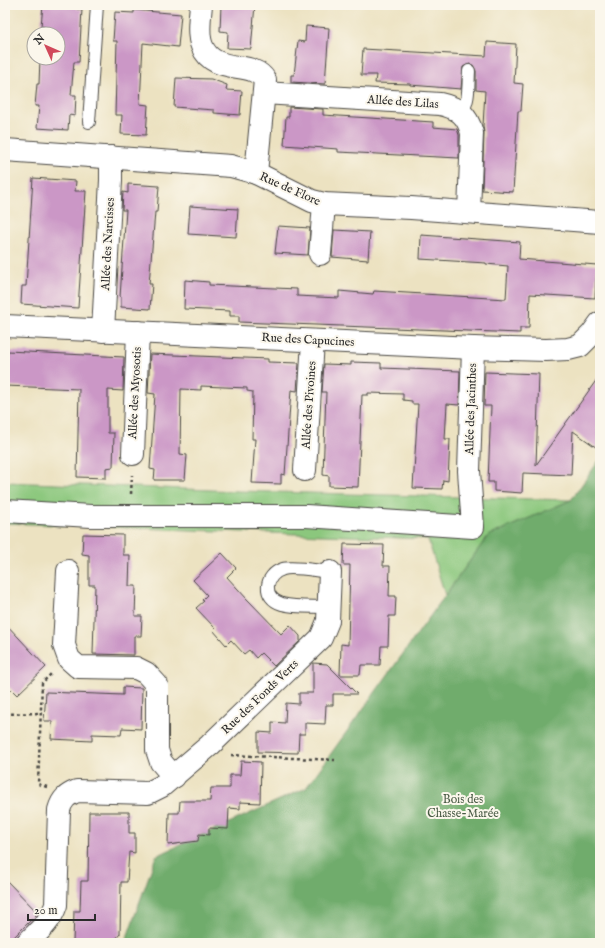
<svg xmlns="http://www.w3.org/2000/svg" width="605" height="948" font-family="'IM FELL English',serif">
<style>
.green{fill:#8bc77d;stroke:#5b7954}
.forest{fill:#70ac6c;stroke:#4e6c4c}
.building{fill:#cb97c6}
.lines{fill:none;stroke-linecap:round;stroke-linejoin:round}
.lane-casing{stroke:#484642;stroke-width:14}
.street-casing{stroke:#484642;stroke-width:24}
.path{stroke:#484642;stroke-width:2.5;stroke-dasharray:3 3;stroke-linecap:butt}
.lane{stroke:#fff;stroke-width:12}
.street{stroke:#fff;stroke-width:22}
.labels{text-anchor:middle;dominant-baseline:central;stroke-width:4;stroke-linejoin:round;paint-order:stroke}
.street-label{font-size:12px;fill:#2b2b2b;stroke:#fbf7ec}
.park-label{font-size:12px;fill:#485a44;stroke:#fbf7ec}
</style>
<rect width="100%" height="100%" fill="#fbf7ec"/>
<filter id="ink" filterUnits="userSpaceOnUse"><feTurbulence type="fractalNoise" baseFrequency=".025" numOctaves="2"/><feDisplacementMap in="SourceGraphic" scale="8" xChannelSelector="R" yChannelSelector="G"/><feConvolveMatrix kernelMatrix="1 2 1 2 8 2 1 2 1" color-interpolation-filters="sRGB"/></filter>
<filter id="wash" filterUnits="userSpaceOnUse"><feTurbulence type="fractalNoise" baseFrequency=".012" numOctaves="4" result="noise"/><feDisplacementMap in="SourceGraphic" scale="16" xChannelSelector="R" yChannelSelector="G"/><feGaussianBlur stdDeviation="0.9" result="paint"/><feColorMatrix in="noise" values="0 0 0 0 0 0 0 0 0 0 0 0 0 0 0 0 0 1.4 0 .05"/><feComposite in="paint" operator="in"/></filter>
<g filter="url(#wash)">
<rect width="100%" height="100%" fill="#ece2c1"/>
<!-- green -->
<polygon class="green" points="5,482 237,491 571,500 488,536 445,595 428,539 5,523"/>
<!-- forest -->
<polygon class="forest" points="600,459 600,943 125,943 156,856 306,788 488,536 571,500"/>
<g id="blocks">
<!-- building -->
<g class="building">
<polygon points="43,5 78,5 77,9 82,9 79,62 74,62 71,95 76,95 75,116 69,115 68,130 37,128 39,106 35,106 37,84 39,84 40,58 58,58 58,34 45,34 45,27 41,26"/>
<polygon points="221,5 255,5 251,49 227,48 228,32 220,31"/>
<polygon points="134,10 181,14 178,47 143,43 140,104 148,105 146,135 121,134 122,115 115,115 117,41 113,41 115,12 134,13"/>
<polygon points="306,26 329,28 325,84 291,82 291,75 294,75 298,41 305,42"/>
<polygon points="487,42 516,44 514,83 523,84 521,111 518,111 513,192 482,190 484,133 483,126 485,91 476,90 476,71 473,65 469,64 463,67 461,89 410,85 410,84 375,83 376,75 361,75 363,49 486,56"/>
<polygon points="176,78 211,79 227,85 226,90 242,91 240,115 214,113 214,110 174,107"/>
<polygon points="289,107 323,109 323,115 433,122 433,127 457,129 459,135 459,158 338,152 338,149 284,145 286,117 289,117"/>
<polygon points="33,178 76,181 75,191 86,191 78,308 21,304 22,286 26,286"/>
<polygon points="128,184 159,186 157,212 155,212 149,284 152,284 150,309 121,307 121,297 120,297 126,210 122,210 123,192 128,193"/>
<polygon points="190,206 238,209 236,237 188,234"/>
<polygon points="278,226 310,228 308,255 275,253"/>
<polygon points="334,230 370,232 368,260 332,257"/>
<polygon points="421,235 520,242 519,259 597,265 595,298 530,294 529,328 520,328 520,333 239,322 239,316 230,316 230,311 184,309 185,280 209,282 209,285 297,289 297,296 339,298 339,291 373,294 374,291 506,299 508,266 486,264 486,263 420,259"/>
<polygon points="8,351 124,357 123,391 108,390 108,433 114,433 113,467 106,468 106,478 77,477 79,389 5,386 5,356 7,356"/>
<polygon points="150,354 268,359 268,362 299,363 297,391 291,390 285,475 281,474 281,484 252,483 255,439 252,439 253,392 247,391 247,388 201,386 201,390 181,389 180,454 187,455 185,480 154,480 155,470 150,469 155,394 148,393"/>
<polygon points="351,362 381,363 381,368 460,371 459,405 447,404 445,439 450,439 448,481 443,480 442,489 413,488 418,404 412,404 412,401 403,400 403,394 368,393 368,395 362,395 358,487 329,486 329,476 323,475 326,392 322,392 324,364 351,365"/>
<polygon points="485,372 539,374 536,465 600,375 600,450 573,431 571,475 523,473 522,493 494,491 494,482 488,482 491,406 484,406"/>
<polygon points="83,534 123,535 123,555 130,555 129,586 136,586 135,616 142,616 141,636 134,636 134,655 93,654 95,585 89,585 89,555 82,554"/>
<polygon points="344,544 384,545 383,566 390,566 389,596 396,596 395,616 389,616 388,646 381,646 380,665 361,665 360,675 340,675 341,644 348,645 349,604 350,565 343,565"/>
<polygon points="222,553 236,568 227,577 247,599 281,634 290,625 300,636 300,641 274,666 261,653 256,658 249,650 244,654 231,640 226,645 213,630 215,628 196,608 204,601 202,600 207,595 193,580"/>
<polygon points="5,623 46,667 17,695 5,683"/>
<polygon points="313,663 327,664 357,694 333,694 333,705 326,705 325,724 305,723 305,734 299,734 298,753 258,752 258,732 272,733 272,722 285,723 286,703 299,704 299,693 313,693"/>
<polygon points="123,687 142,688 141,729 122,728 121,735 92,734 92,741 51,739 52,721 44,721 46,692 123,695"/>
<polygon points="241,761 261,762 260,803 240,802 240,809 229,808 228,829 209,828 209,835 199,834 198,841 168,845 169,813 179,813 180,801 210,801 211,788 230,788 230,775 240,775"/>
<polygon points="89,812 129,812 129,833 135,833 135,853 129,852 127,882 121,882 120,934 113,942 73,943 74,911 80,911 81,881 88,881"/>
<polygon points="5,879 38,913 8,943 5,943"/>
</g>
</g>
</g>
<g filter="url(#ink)">
<use href="#blocks" fill-opacity="0" stroke="#484642" stroke-width="1"/>
<g class="lines">
<defs>
<g id="lane">
<path d="M461,113C470,102 468,84 469,71"/>
<polyline points="89,122 97,5"/>
<path d="M329,607C314,606 296,608 282,604C262,598 264,575 283,569C293,566 318,571 330,572"/>
</g>
<g id="street">
<path d="M201,5C200,17 197,34 202,46C214,76 253,59 265,80L256,173"/>
<path d="M264,93L440,104C458,108 467,114 472,133L469,212"/>
<polyline points="5,150 231,166 256,173 312,201 324,204 411,208 600,222"/>
<polyline points="320,254 324,204"/>
<polyline points="5,326 473,348 546,350 568,349 580,346 592,334 600,323"/>
<polyline points="103,331 111,180 111,157"/>
<polyline points="133,454 138,332"/>
<polyline points="305,470 313,341"/>
<polyline points="5,511 91,516 306,516 473,527 469,471 473,348"/>
<polyline points="68,571 64,645 69,659 78,667 136,668 146,673 157,685 157,750 161,762 174,777"/>
<path d="M27,943C39,931 51,921 56,905L59,810C62,799 67,795 77,791L148,793L162,786L210,745L321,638L328,621L330,572"/>
</g>
</defs>
<!-- lane casing -->
<use href="#lane" class="lane-casing"/>
<!-- street casing -->
<use href="#street" class="street-casing"/>
<!-- path -->
<g class="path">
<polyline points="131,494 132,475"/>
<polyline points="5,714 41,713"/>
<polyline points="231,755 335,760"/>
<polyline points="47,787 38,784 42,683 52,673"/>
</g>
<!-- lane -->
<use href="#lane" class="lane"/>
<!-- street -->
<use href="#street" class="street"/>
</g>
</g>
<g class="labels">
<!-- street labels -->
<g class="street-label">
<text transform="translate(403 102) rotate(4)">Allée des Lilas</text>
<text transform="translate(290 189) rotate(24)">Rue de Flore</text>
<text transform="translate(108 244) rotate(-87)">Allée des Narcisses</text>
<text transform="translate(308 340) rotate(3)">Rue des Capucines</text>
<text transform="translate(135 393) rotate(-87)">Allée des Myosotis</text>
<text transform="translate(309 405) rotate(-86)">Allée des Pivoines</text>
<text transform="translate(471 409) rotate(-88)">Allée des Jacinthes</text>
<text transform="translate(260 697) rotate(-44)">Rue des Fonds Verts</text>
</g>
<!-- park labels -->
<g class="park-label">
<text x="463" y="799">Bois des<tspan x="463" dy="14">Chasse-Marée</tspan></text>
</g>
</g>
<!-- margin -->
<rect width="605" height="948" fill="none" stroke="#fbf7ec" stroke-width="20"/>
<!-- north arrow -->
<g transform="translate(46 46) rotate(315)"><circle r="19" fill="#fbf7ec" stroke="#a8a59f"/>
<path d="M0-3L7 15L0 10L-7 15Z" fill="#d1495b"/>
<text y="-6" font-size="11" font-weight="bold" text-anchor="middle" fill="#2b2b2b">N</text>
</g>
<!-- scale -->
<path d="M28 914v6h67v-6" fill="none" stroke="#2b2b2b" stroke-width="2"/>
<text x="34" y="914" font-size="12" fill="#2b2b2b" stroke="#fbf7ec" stroke-width="3" paint-order="stroke">20 m</text>
</svg>
